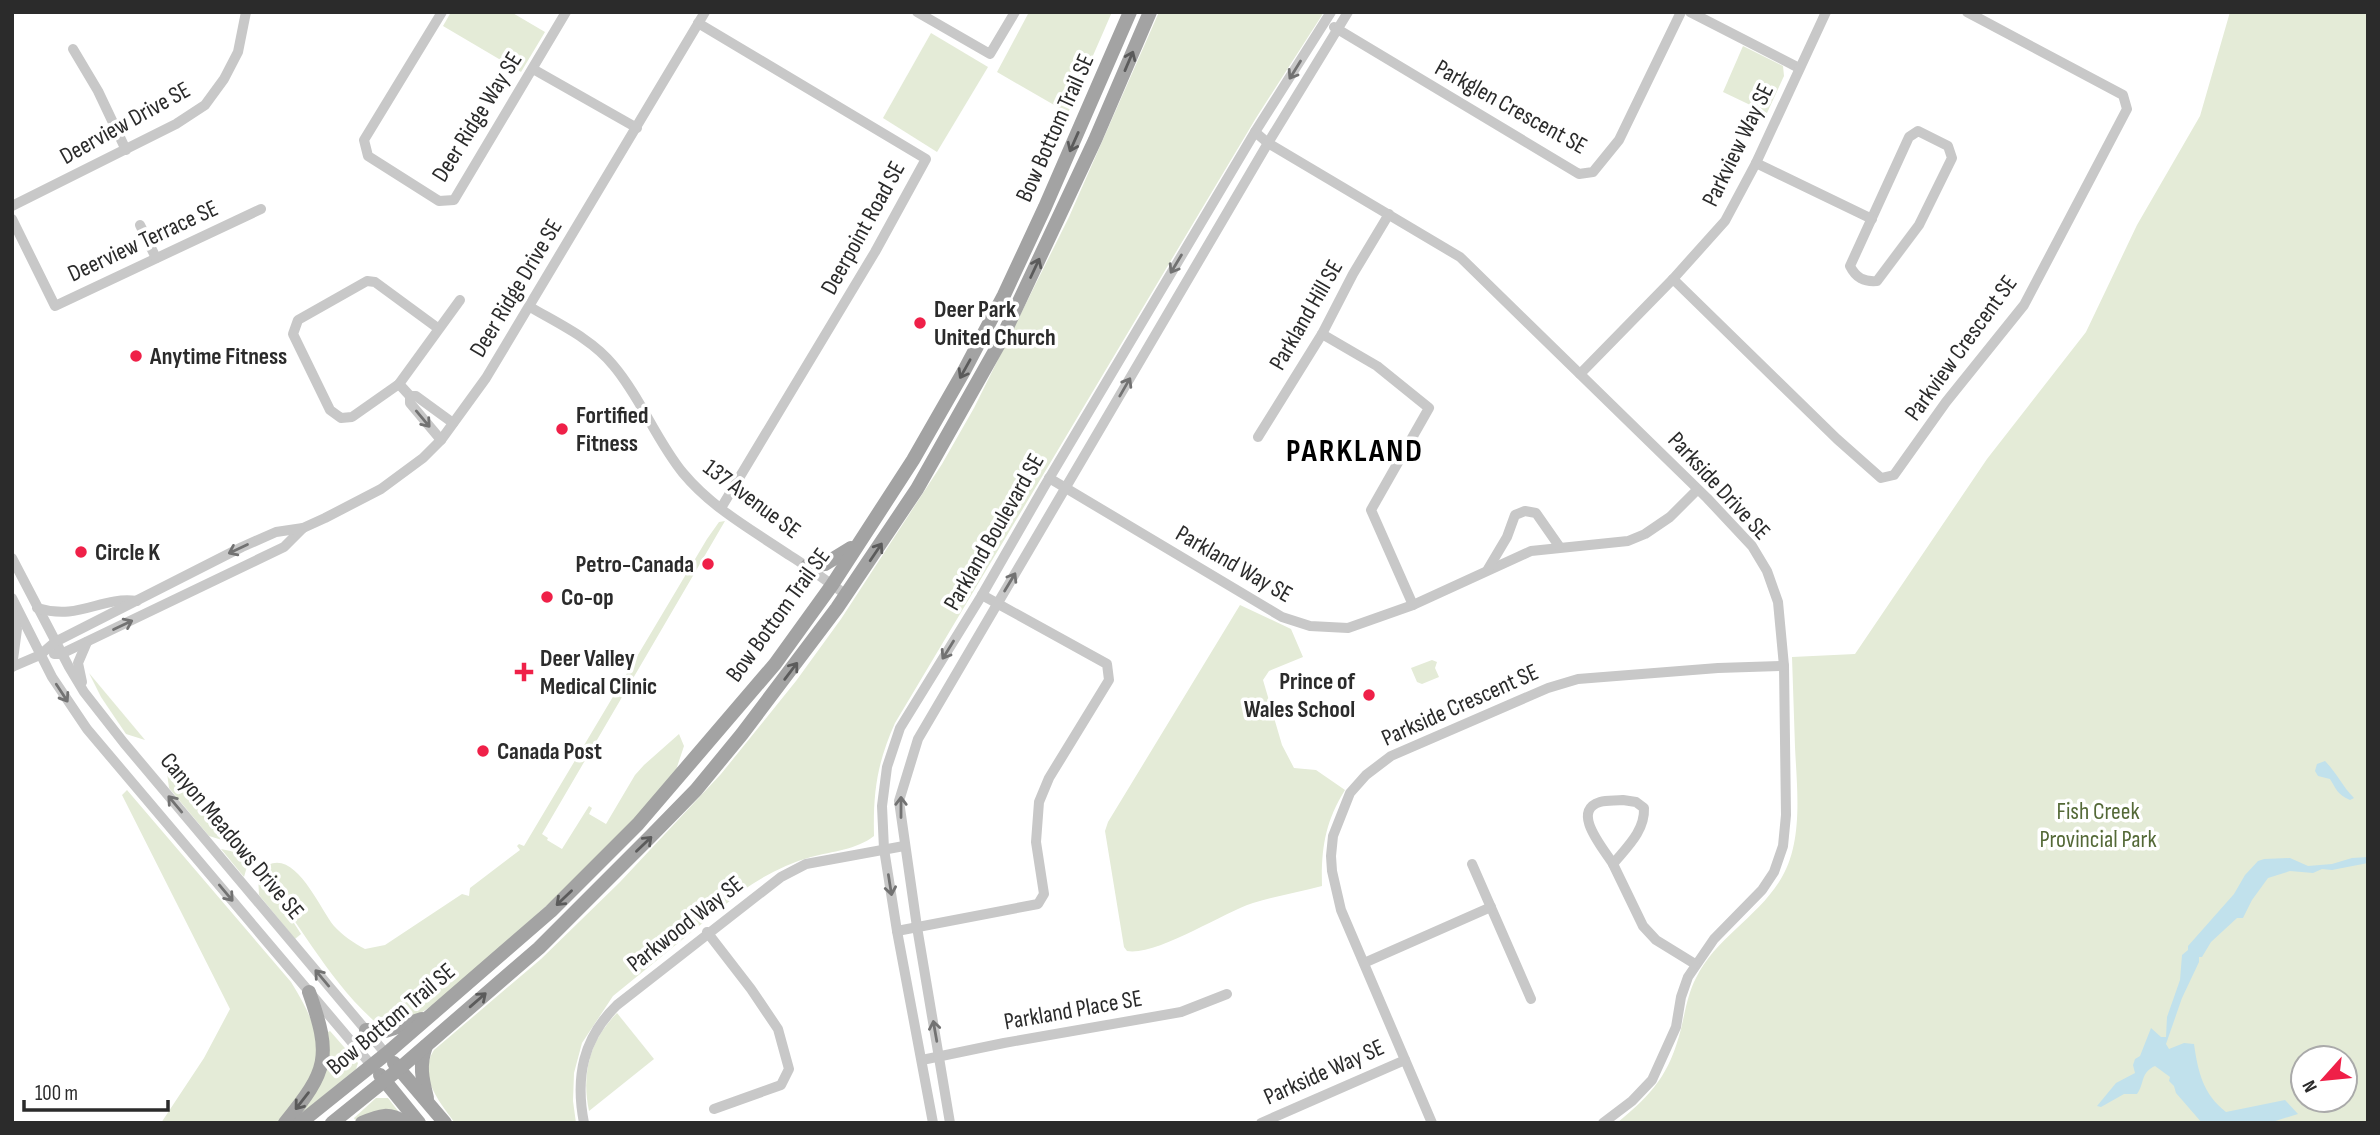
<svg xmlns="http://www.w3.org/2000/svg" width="2380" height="1135" font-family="'Sofia Sans Condensed',sans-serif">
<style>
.green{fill:#e4ebd7;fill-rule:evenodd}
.water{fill:#c1e1ec}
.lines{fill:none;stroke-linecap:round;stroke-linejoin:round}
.minor{stroke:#c8c8c8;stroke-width:10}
.major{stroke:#a3a3a3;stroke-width:14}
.oneway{stroke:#5b5b5b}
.oneway2{stroke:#727272}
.poi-dot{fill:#ef2048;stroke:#fff;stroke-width:2.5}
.labels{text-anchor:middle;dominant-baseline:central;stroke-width:7;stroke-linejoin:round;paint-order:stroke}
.street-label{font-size:24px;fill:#2b2b2b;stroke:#fff}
.poi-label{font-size:24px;font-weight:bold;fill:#2b2b2b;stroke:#fff;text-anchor:start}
.park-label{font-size:24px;fill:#546937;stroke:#fff}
.district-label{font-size:32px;font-weight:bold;letter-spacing:2px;fill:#000;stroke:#fff}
</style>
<rect width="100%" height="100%" fill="#fff"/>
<!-- green -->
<g class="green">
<polygon points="451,12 511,12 545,32 521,72 443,26"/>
<polygon points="1029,12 1112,12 1068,113 997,72"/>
<path d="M1159,12H1324L1256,118L895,723C877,763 873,792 874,836C856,850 833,851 811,857C786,864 763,876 742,891L613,996L582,1043L574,1073L573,1101L576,1123H455C439,1101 417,1076 434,1050L541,959L620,882L721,774L796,681L841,619L942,464L974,408L1069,217Z"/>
<path d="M2230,12H2368V1123H1617C1653,1093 1669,1075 1681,1029C1685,1012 1688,993 1696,978C1715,939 1756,918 1779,882C1804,844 1797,791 1795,747C1794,717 1793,687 1792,657L1855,654L1987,459L2086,332L2137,225L2200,116ZM2303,1058H2345V1100H2303Z"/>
<polygon points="931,33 988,67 937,152 883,118"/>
<polygon points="1743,46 1783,66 1784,76 1767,113 1723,92"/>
<path d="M725,521L542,834L548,838L547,840L562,849L589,806L592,808L589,814L606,824L635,775L644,765L679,734L684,746L675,773L628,826L563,891L439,1001L398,1028L380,1024L373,1020C326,977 298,920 259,872C291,838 318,906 334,926C342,935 354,943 365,949L385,945L462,894L469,896L470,888L520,850L517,846L519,844L524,846L707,539L719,522Z"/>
<path d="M1240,605L1291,629L1303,657L1269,671L1263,680L1282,745L1294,768L1316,770L1345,790C1325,822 1321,849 1322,886C1299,892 1276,896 1253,903C1222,913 1157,956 1127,951L1124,947L1105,831L1108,822Z"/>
<polygon points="1432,660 1437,662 1435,668 1439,677 1422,684 1417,682 1411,668"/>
<polygon points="89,673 145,740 126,734 101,697"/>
<polygon points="166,765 232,843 209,836 169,788"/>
<path d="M127,790L291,982C310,1013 326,1042 312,1079C307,1092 289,1111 280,1123H161L204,1058L230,1009L122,795Z"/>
<polygon points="221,849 240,853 248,863 244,877"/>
<polygon points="258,875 283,906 301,934 295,939 259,895"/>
<path d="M617,1013L654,1059L589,1111C581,1073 590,1040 617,1013Z"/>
<polygon points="330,1031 358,1063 356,1069 296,1118 320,1085 328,1032"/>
<polygon points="376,1098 388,1098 398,1111 395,1113 371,1114 355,1120 354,1118"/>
</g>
<!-- water -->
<g class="water">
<path d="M2325,761C2336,772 2343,787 2354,798L2350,800C2338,795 2336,789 2330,779L2318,776L2315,771L2317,764Z"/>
<path d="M2368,857V863L2332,870L2322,869L2313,873L2290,871L2268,878L2252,900L2243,918H2237L2211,942L2202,957H2199V962L2182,998L2166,1044L2169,1049L2184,1043L2194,1044C2198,1072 2203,1094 2226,1112L2285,1100L2298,1114L2269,1123H2202L2176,1093L2174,1086L2169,1081L2170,1077L2155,1066C2140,1073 2145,1083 2137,1094H2124L2101,1107L2097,1106L2116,1083L2135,1073L2133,1065L2135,1059L2140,1056L2151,1028L2161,1037H2166L2167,1017L2180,980L2182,955L2188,950V946L2234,894L2245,875L2258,861L2264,859L2290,858L2308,866L2332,864L2352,858Z"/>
</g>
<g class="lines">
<!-- minor -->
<g class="minor">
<polyline points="442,12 364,140 368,156 439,201 454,200 566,12"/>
<polyline points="917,12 990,54 1015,12"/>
<polyline points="1690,12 1799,68"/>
<polyline points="698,23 926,159 875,252 721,508"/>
<polyline points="1334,27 1579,174 1593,172 1619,140 1681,12"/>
<polyline points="73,49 98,91 126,150"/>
<polyline points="533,69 637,128"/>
<path d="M1918,131L1948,146L1952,158L1919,225L1877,281C1864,282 1856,278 1850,266L1909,137Z"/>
<polyline points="1255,132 1268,143 1460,257 1707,498 1752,546 1767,571 1778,602 1784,666 1786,815 1783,846 1774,872 1762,890 1714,939 1688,977 1681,997 1676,1027 1652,1080 1632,1101 1603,1123"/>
<polyline points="1756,163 1872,219"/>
<polyline points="12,206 176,124 205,105 224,79 238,52 246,12"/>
<polyline points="12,219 55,306 261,209"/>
<polyline points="140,225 156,258"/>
<polyline points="1673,279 1837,439 1881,478 1894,475 1946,402 2024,305 2127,109 2123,95 1967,12"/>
<path d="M530,307C559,324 592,339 613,365C641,398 656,440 683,473C712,508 752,530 789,555C809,567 827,582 847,595"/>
<polyline points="439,329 375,282 367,281 298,320 293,334 330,410 341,418 352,417 399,384 460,300"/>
<polyline points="1322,334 1377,366 1429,408 1371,510 1413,605"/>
<polyline points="1580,374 1673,279 1725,221 1756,163 1826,12"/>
<polyline points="399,384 410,396 416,396 453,423"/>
<polyline points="410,396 410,403 441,440"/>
<polyline points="1258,437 1322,334 1353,274 1389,214"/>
<polyline points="1049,478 1282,617 1310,626 1348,628 1413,605 1531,551 1628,541 1645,534 1670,517 1697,490"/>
<polyline points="12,558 69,667 84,692 124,743 386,1054"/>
<polyline points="1488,569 1507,537 1515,515 1525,511 1536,513 1559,546"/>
<polyline points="12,598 52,677 87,729 372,1066"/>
<path d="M37,608C80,621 100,596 137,601"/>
<polyline points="12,610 17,629 12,667"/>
<polyline points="54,654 61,654 284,547 303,528"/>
<polyline points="12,667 40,655 55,642 242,547 276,532 303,528 325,518 381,489 423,458 441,440 486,378 705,12"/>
<polyline points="82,682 78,663 87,642"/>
<path d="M1623,800L1636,802L1644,808C1645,831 1627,847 1613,864C1604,849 1570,811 1600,802C1607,800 1616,801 1623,800Z"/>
<polyline points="1472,864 1531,999"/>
<polyline points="1613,864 1643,926 1656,940 1695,964"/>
<polyline points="897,931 1038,904 1044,894 1036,842 1039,802 1049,778 1109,680 1107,664 982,595"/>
<polyline points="707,932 751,989 778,1029 789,1069 781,1085 714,1109"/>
<polyline points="1364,963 1491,907"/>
<polyline points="922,1060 1004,1043 1181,1012 1227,994"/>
<path d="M584,1123C575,1077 583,1038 617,1005L781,877L806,864L904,846"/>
<polyline points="933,1123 897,931 884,849 882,806 887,767 900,728 982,595 1044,487 1255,132 1331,12"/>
<polyline points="950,1123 917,927 899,801 918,739 1268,143 1348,12"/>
<polyline points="1261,1123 1405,1060"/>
<polyline points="1432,1123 1341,910 1332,871 1331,856 1333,836 1350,793 1366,775 1391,756 1548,688 1578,679 1718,668 1784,666"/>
</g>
<!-- major -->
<g class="major">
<polyline points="807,566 825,564 851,548"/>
<polyline points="366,1030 385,1031 422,1019"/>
<path d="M426,1046C419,1065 422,1078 427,1098"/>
<polyline points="394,1063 445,1123"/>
<polyline points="380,1075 419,1123"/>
<path d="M285,1123C328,1070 332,1057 309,992"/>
<polyline points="300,1123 386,1054 551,911 638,824 775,664 832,585 913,460 964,371 1004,295 1045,207 1130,12"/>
<polyline points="332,1123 399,1069 539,948 651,836 696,790 742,734 837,608 917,489 1000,342 1095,140 1150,12"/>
<path d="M362,1123C380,1115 389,1112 406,1123"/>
</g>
</g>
<!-- one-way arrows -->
<defs><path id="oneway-shaft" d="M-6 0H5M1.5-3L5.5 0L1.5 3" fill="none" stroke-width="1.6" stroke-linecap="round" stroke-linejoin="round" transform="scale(1.75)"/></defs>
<g class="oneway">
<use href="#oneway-shaft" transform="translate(1129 61) rotate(-67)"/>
<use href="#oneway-shaft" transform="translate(1074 142) rotate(114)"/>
<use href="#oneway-shaft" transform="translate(1035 268) rotate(-65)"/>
<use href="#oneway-shaft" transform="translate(965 369) rotate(119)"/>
<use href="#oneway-shaft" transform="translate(876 552) rotate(-56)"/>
<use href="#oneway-shaft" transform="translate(791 671) rotate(-53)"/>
<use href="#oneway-shaft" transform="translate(644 844) rotate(-44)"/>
<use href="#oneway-shaft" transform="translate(564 898) rotate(136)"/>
<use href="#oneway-shaft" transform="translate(478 1000) rotate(-41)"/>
<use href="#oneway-shaft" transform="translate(302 1101) rotate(128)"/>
</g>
<g class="oneway2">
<use href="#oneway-shaft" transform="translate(1295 70) rotate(122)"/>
<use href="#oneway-shaft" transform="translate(1176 264) rotate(121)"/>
<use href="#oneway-shaft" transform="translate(1125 387) rotate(-60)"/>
<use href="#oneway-shaft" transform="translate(423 419) rotate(50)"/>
<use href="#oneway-shaft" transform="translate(238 549) rotate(155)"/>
<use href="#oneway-shaft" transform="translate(1010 582) rotate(-59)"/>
<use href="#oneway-shaft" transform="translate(123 625) rotate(-25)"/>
<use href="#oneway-shaft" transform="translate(948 650) rotate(122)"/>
<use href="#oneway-shaft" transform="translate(62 693) rotate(57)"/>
<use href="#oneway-shaft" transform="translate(175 804) rotate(-130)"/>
<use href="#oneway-shaft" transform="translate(901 807) rotate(-90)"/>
<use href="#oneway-shaft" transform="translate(890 885) rotate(81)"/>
<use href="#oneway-shaft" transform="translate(226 893) rotate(50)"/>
<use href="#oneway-shaft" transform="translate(322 978) rotate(-130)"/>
<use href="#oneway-shaft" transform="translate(935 1031) rotate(-100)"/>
</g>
<!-- markers -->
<g class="poi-dot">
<circle cx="920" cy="323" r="7"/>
<circle cx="136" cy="356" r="7"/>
<circle cx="562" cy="429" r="7"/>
<circle cx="81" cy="552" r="7"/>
<circle cx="708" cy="564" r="7"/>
<circle cx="547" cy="597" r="7"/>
<path d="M520.5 661.5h7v7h7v7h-7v7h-7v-7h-7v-7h7z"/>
<circle cx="1369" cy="695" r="7"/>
<circle cx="483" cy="751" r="7"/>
</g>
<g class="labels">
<!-- street labels -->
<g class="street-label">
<text transform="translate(1511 107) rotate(29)">Parkglen Crescent SE</text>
<text transform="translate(477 117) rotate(-58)">Deer Ridge Way SE</text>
<text transform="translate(125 123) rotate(-29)">Deerview Drive SE</text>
<text transform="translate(1055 128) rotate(-66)">Bow Bottom Trail SE</text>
<text transform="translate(1738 145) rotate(-64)">Parkview Way SE</text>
<text transform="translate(863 228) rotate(-61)">Deerpoint Road SE</text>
<text transform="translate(143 241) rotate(-25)">Deerview Terrace SE</text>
<text transform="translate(516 288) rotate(-59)">Deer Ridge Drive SE</text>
<text transform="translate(1306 315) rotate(-60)">Parkland Hill SE</text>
<text transform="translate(1961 348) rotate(-54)">Parkview Crescent SE</text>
<text transform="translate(1719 486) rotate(47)">Parkside Drive SE</text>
<text transform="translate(752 499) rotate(37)">137 Avenue SE</text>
<text transform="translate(994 532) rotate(-60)">Parkland Boulevard SE</text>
<text transform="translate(1234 564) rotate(30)">Parkland Way SE</text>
<text transform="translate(778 615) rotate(-54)">Bow Bottom Trail SE</text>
<text transform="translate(1460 705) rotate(-24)">Parkside Crescent SE</text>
<text transform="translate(232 836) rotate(50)">Canyon Meadows Drive SE</text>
<text transform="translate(685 924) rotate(-38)">Parkwood Way SE</text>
<text transform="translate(1073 1010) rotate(-10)">Parkland Place SE</text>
<text transform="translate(391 1019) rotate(-40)">Bow Bottom Trail SE</text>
<text transform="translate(1324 1072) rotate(-24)">Parkside Way SE</text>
</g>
<!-- poi labels -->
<g class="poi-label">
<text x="934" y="309">Deer Park<tspan x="934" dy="28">United Church</tspan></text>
<text x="150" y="356">Anytime Fitness</text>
<text x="576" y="415">Fortified<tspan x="576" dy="28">Fitness</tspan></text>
<text x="95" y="552">Circle K</text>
<text x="694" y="564" text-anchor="end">Petro-Canada</text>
<text x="561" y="597">Co-op</text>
<text x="540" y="658">Deer Valley<tspan x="540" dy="28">Medical Clinic</tspan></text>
<text x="1355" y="681" text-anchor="end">Prince of<tspan x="1355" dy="28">Wales School</tspan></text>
<text x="497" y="751">Canada Post</text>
</g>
<!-- park labels -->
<g class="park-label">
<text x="2098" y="811">Fish Creek<tspan x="2098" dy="28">Provincial Park</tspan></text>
</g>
<!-- district labels -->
<g class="district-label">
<text x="1355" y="451">PARKLAND</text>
</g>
</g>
<!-- border -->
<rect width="2380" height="1135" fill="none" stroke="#2b2b2b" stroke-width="28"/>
<!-- north arrow -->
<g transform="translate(2324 1079) rotate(243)"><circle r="33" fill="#ffffff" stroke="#aaaaaa" stroke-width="2"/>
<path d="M0-5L12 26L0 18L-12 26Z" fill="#ef2048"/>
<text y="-10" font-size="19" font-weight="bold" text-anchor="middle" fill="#2b2b2b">N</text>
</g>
<!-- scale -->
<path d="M24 1100v10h144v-10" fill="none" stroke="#2b2b2b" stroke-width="3.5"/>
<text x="35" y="1100" font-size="21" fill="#2b2b2b" stroke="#ffffff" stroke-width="5" paint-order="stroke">100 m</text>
</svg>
